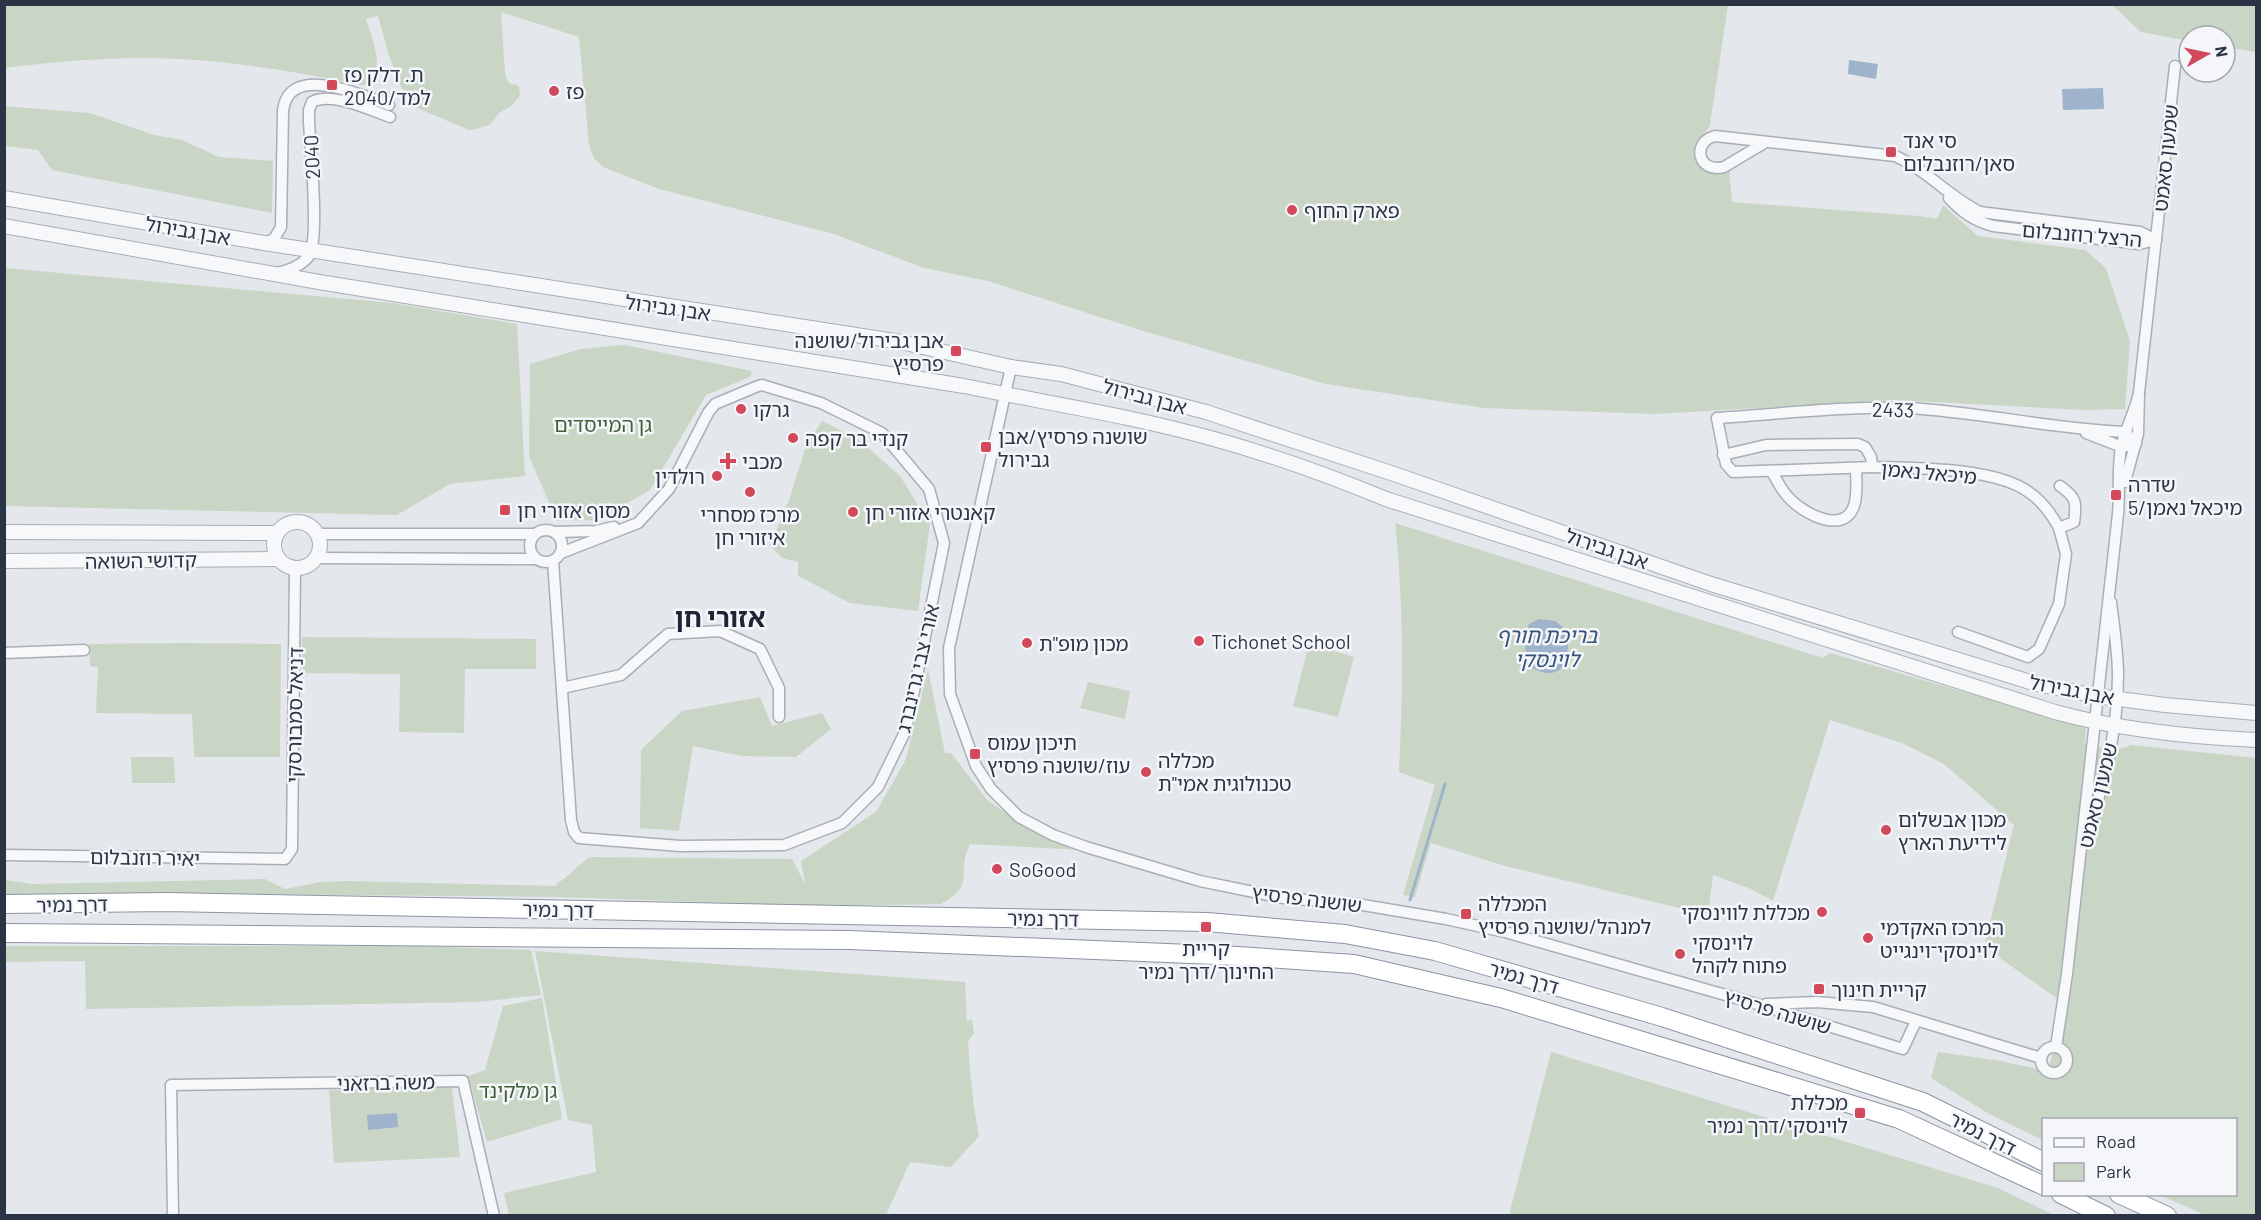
<svg xmlns="http://www.w3.org/2000/svg" width="2261" height="1220" font-family="Barlow,'Noto Sans Hebrew',sans-serif">
<style>
.green{fill:#c9d6c5}
.water{fill:#9fb4cc}
.lines{fill:none;stroke-linecap:round;stroke-linejoin:round}
.stream{stroke:#9fb4cc;stroke-width:3}
.minor-casing{stroke:#a9aeb7;stroke-width:13}
.tertiary-casing{stroke:#a9aeb7;stroke-width:16}
.trunk-casing{stroke:#8b94a3;stroke-width:20}
.minor{stroke:#f7f8fa;stroke-width:10}
.tertiary{stroke:#f7f8fa;stroke-width:14}
.trunk{stroke:#fff;stroke-width:18}
.poi-dot{fill:#d1495b;stroke:#f4f6f9;stroke-width:2}
.labels{text-anchor:middle;dominant-baseline:central;stroke-width:5;stroke-linejoin:round;paint-order:stroke}
.poi-label{font-size:20px;fill:#2b3445;stroke:#f4f6f9;text-anchor:start}
.street-label{font-size:20px;fill:#2b3445;stroke:#f4f6f9}
.park-label{font-size:20px;fill:#3f6138;stroke:#f4f6f9}
.water-label{font-size:21px;font-style:italic;fill:#34527a;stroke:#f4f6f9}
.district-label{font-size:26px;font-weight:bold;fill:#1d2536;stroke:#f4f6f9}
</style>
<rect width="100%" height="100%" fill="#e4e7ec"/>
<!-- green -->
<g class="green">
<path d="M4,5H1728L1710,125L1699,142L1695,153L1698,165C1709,172 1716,173 1729,169L1732,202L1919,216L1937,219L1943,205L1978,236L2085,250L2106,268L2130,341L2125,409L2084,410L1895,400L1655,414L1484,408L1326,384L1140,330L988,281L924,268L834,234L659,189L603,167L594,158L589,145L579,37L501,12L505,74L509,83L519,86L520,96L511,106L499,113L494,120L489,125L476,129L469,130L417,108L402,89L389,56L378,16L366,19C372,40 384,63 371,83L362,85C302,73 240,62 179,59C121,56 62,61 5,68Z"/>
<polygon points="2112,5 2256,5 2256,52 2225,47 2225,36 2189,36 2189,41 2141,32"/>
<polygon points="4,106 90,113 154,135 182,140 219,157 273,161 272,213 52,170 38,150 5,146"/>
<polygon points="5,268 392,303 517,324 525,476 450,484 397,515 5,506"/>
<polygon points="625,345 752,371 750,377 706,395 650,490 598,520 557,521 529,456 530,364 581,349"/>
<polygon points="822,421 858,439 900,476 930,524 918,611 850,603 798,576 798,562 782,558 770,545 789,500 806,446"/>
<path d="M1395,523L1823,658L1830,653L2086,727L2085,744C2101,747 2116,753 2131,745L2256,758V1215H2205L2160,1195L2236,1194V1120H2044L2043,1140L1989,1114L1931,1078L1938,1052L2001,1061L2042,1070L2049,1068L2065,1004L2001,959L1985,942L2014,825L1944,764L1902,743L1830,720L1773,901L1751,889L1713,875L1708,915L1505,866L1431,843L1415,897L1403,895L1435,785L1399,772C1403,689 1404,605 1395,523Z"/>
<polygon points="302,637 536,639 536,669 465,669 464,733 399,732 400,674 302,673"/>
<polygon points="180,643 281,644 280,757 194,757 192,714 96,713 98,667 90,666 89,644"/>
<polygon points="1309,644 1354,657 1338,717 1293,706"/>
<path d="M928,669L945,753H951L988,801L1041,836L1083,850L970,844C955,875 978,883 941,904L816,906L558,897L217,894L5,895L4,880L34,884L265,879L285,889L321,882L346,881L557,886L556,884L564,879L589,857L792,859L805,884L801,861L876,812L906,759Z"/>
<polygon points="1088,682 1130,691 1125,719 1080,708"/>
<polygon points="760,697 772,726 822,713 831,729 796,757 742,756 693,746 679,831 640,828 641,750 682,711"/>
<polygon points="131,757 174,757 175,783 132,783"/>
<polygon points="4,946 417,946 531,950 541,995 477,1002 86,1009 85,961 5,962"/>
<path d="M535,951L965,982L967,1022L972,1019L974,1034L968,1041C970,1074 973,1105 979,1136L951,1167L910,1162L886,1215H509L504,1193L596,1172L592,1125L568,1120Z"/>
<polygon points="542,998 562,1119 487,1142 468,1076 485,1070 503,1006"/>
<polygon points="1551,1052 1998,1188 2054,1215 1509,1215"/>
<polygon points="452,1087 460,1157 334,1163 329,1090"/>
</g>
<!-- water -->
<g class="water">
<polygon points="1849,60 1878,64 1876,79 1848,74"/>
<polygon points="2103,88 2104,109 2063,110 2062,89"/>
<path d="M1539,619L1555,621L1567,630C1569,644 1570,671 1551,673C1545,674 1537,670 1531,668C1524,652 1523,641 1529,624Z"/>
<polygon points="397,1113 398,1127 368,1130 367,1115"/>
</g>
<g class="lines">
<!-- stream -->
<polyline class="stream" points="1410,900 1445,784"/>
<defs>
<g id="minor">
<path d="M1766,142L1724,167C1698,174 1691,142 1715,136L1895,156C1927,170 1949,197 1980,212L2140,232L2156,240"/>
<path d="M1949,198C1962,212 1974,221 1993,226L2139,244L2156,240"/>
<path d="M264,243L274,239L281,227L283,111C288,62 362,95 389,105"/>
<path d="M276,273C288,271 301,266 309,256C320,240 310,144 309,121V110L312,102C331,91 371,110 390,117"/>
<polyline points="1011,367 949,648 950,694 976,766 991,789 1019,817 1053,835 1086,847 1200,881 1283,898 1357,904 1446,919 1505,932 1757,1004 1903,1049 1916,1021"/>
<polyline points="2086,433 2122,447 2127,446"/>
<path d="M1723,455L1766,445L1858,444L1865,447L1871,457L1872,467C1914,468 1996,467 2030,493C2043,502 2052,515 2059,528L2074,522C2077,502 2076,497 2060,486"/>
<path d="M1872,467L1733,472L1726,464L1717,418C1780,414 1844,406 1908,408C1981,412 2052,429 2125,432L2136,444"/>
<path d="M1772,472C1778,482 1782,492 1791,500C1805,514 1844,535 1854,506C1858,494 1856,480 1856,468"/>
<polyline points="2125,482 2138,434 2139,393 2175,66"/>
<circle cx="546" cy="546" r="16"/>
<polyline points="554,532 596,531 614,527"/>
<polyline points="317,534 535,534"/>
<polyline points="317,558 535,559"/>
<polyline points="553,561 571,820 574,832 579,838 680,846 784,845 842,823 878,787 906,730 944,543 929,489 882,433 821,403 762,385 758,386 715,404 708,413 669,489 638,523 561,553"/>
<polyline points="1958,632 2028,657 2039,649 2059,604 2066,554 2059,528"/>
<polyline points="4,653 84,650"/>
<polyline points="562,688 621,675 668,634 720,631 760,649 779,688 779,717"/>
<path d="M2085,843C2102,789 2118,734 2118,676C2118,652 2114,627 2111,602"/>
<polyline points="4,855 285,859 292,849 295,568"/>
<polyline points="1766,1004 1817,1002 1873,1007 2041,1058"/>
<circle cx="2054" cy="1060" r="13"/>
<path d="M2056,1047L2067,974L2118,514C2120,493 2117,468 2121,448C2125,429 2135,412 2139,393"/>
<polyline points="173,1216 171,1085 463,1081 494,1216"/>
</g>
<g id="tertiary">
<polyline points="4,198 264,243 901,342 1011,367 1061,374 1206,412 1394,474 1711,584 2037,684 2096,696 2165,705 2256,713"/>
<path d="M4,226L319,282L964,386C1047,403 1132,416 1214,439C1272,455 1330,476 1386,499L2055,712C2120,730 2189,737 2256,740"/>
<circle cx="297" cy="545" r="23"/>
<polyline points="4,532 277,533"/>
<polyline points="4,561 278,559"/>
</g>
<g id="trunk">
<polyline points="4,904 167,902 1207,922 1345,934 1435,951 1662,1017 1923,1102 2044,1162"/>
<polyline points="4,933 849,940 1239,956 1354,964 1501,998 1899,1119 2044,1186"/>
<polyline points="2061,1194 2106,1216"/>
<polyline points="2119,1194 2167,1216"/>
</g>
</defs>
<!-- minor casing -->
<use href="#minor" class="minor-casing"/>
<!-- tertiary casing -->
<use href="#tertiary" class="tertiary-casing"/>
<!-- trunk casing -->
<use href="#trunk" class="trunk-casing"/>
<!-- minor -->
<use href="#minor" class="minor"/>
<!-- tertiary -->
<use href="#tertiary" class="tertiary"/>
<!-- trunk -->
<use href="#trunk" class="trunk"/>
</g>
<!-- markers -->
<g class="poi-dot">
<rect x="326" y="79" width="12" height="12" rx="3"/>
<circle cx="554" cy="91" r="6"/>
<rect x="1885" y="146" width="12" height="12" rx="3"/>
<circle cx="1292" cy="210" r="6"/>
<rect x="950" y="345" width="12" height="12" rx="3"/>
<circle cx="741" cy="409" r="6"/>
<circle cx="793" cy="438" r="6"/>
<rect x="980" y="441" width="12" height="12" rx="3"/>
<path d="M725 452h6v6h6v6h-6v6h-6v-6h-6v-6h6z"/>
<circle cx="717" cy="476" r="6"/>
<circle cx="750" cy="492" r="6"/>
<rect x="2110" y="489" width="12" height="12" rx="3"/>
<rect x="499" y="504" width="12" height="12" rx="3"/>
<circle cx="853" cy="512" r="6"/>
<circle cx="1199" cy="641" r="6"/>
<circle cx="1027" cy="643" r="6"/>
<rect x="969" y="748" width="12" height="12" rx="3"/>
<circle cx="1146" cy="772" r="6"/>
<circle cx="1886" cy="830" r="6"/>
<circle cx="997" cy="869" r="6"/>
<circle cx="1822" cy="912" r="6"/>
<rect x="1460" y="908" width="12" height="12" rx="3"/>
<rect x="1200" y="921" width="12" height="12" rx="3"/>
<circle cx="1868" cy="938" r="6"/>
<circle cx="1680" cy="954" r="6"/>
<rect x="1813" y="983" width="12" height="12" rx="3"/>
<rect x="1854" y="1107" width="12" height="12" rx="3"/>
</g>
<g class="labels">
<!-- poi labels -->
<g class="poi-label">
<text x="344" y="74">ת. דלק פז<tspan x="344" dy="23">למד/2040</tspan></text>
<text x="566" y="91">פז</text>
<text x="1903" y="140">סי אנד<tspan x="1903" dy="23">סאן/רוזנבלום</tspan></text>
<text x="1304" y="210">פארק החוף</text>
<text x="944" y="340" text-anchor="end">אבן גבירול/שושנה<tspan x="944" dy="23">פרסיץ</tspan></text>
<text x="753" y="409">גרקו</text>
<text x="998" y="436">שושנה פרסיץ/אבן<tspan x="998" dy="23">גבירול</tspan></text>
<text x="805" y="438">קנדי בר קפה</text>
<text x="742" y="461">מכבי</text>
<text x="705" y="476" text-anchor="end">רולדין</text>
<text x="2128" y="484">שדרה<tspan x="2128" dy="23">5/מיכאל נאמן</tspan></text>
<text x="517" y="510">מסוף אזורי חן</text>
<text x="865" y="512">קאנטרי אזורי חן</text>
<text x="750" y="514" text-anchor="middle">מרכז מסחרי<tspan x="750" dy="23">איזורי חן</tspan></text>
<text x="1211" y="641">Tichonet School</text>
<text x="1039" y="643">מכון מופ"ת</text>
<text x="987" y="742">תיכון עמוס<tspan x="987" dy="23">עוז/שושנה פרסיץ</tspan></text>
<text x="1158" y="760">מכללה<tspan x="1158" dy="23">טכנולוגית אמי"ת</tspan></text>
<text x="1898" y="819">מכון אבשלום<tspan x="1898" dy="23">לידיעת הארץ</tspan></text>
<text x="1009" y="869">SoGood</text>
<text x="1478" y="903">המכללה<tspan x="1478" dy="23">למנהל/שושנה פרסיץ</tspan></text>
<text x="1810" y="912" text-anchor="end">מכללת לווינסקי</text>
<text x="1880" y="927">המרכז האקדמי<tspan x="1880" dy="23">לוינסקי־וינגייט</tspan></text>
<text x="1692" y="942">לוינסקי<tspan x="1692" dy="23">פתוח לקהל</tspan></text>
<text x="1206" y="948" text-anchor="middle">קריית<tspan x="1206" dy="23">החינוך/דרך נמיר</tspan></text>
<text x="1831" y="989">קריית חינוך</text>
<text x="1848" y="1102" text-anchor="end">מכללת<tspan x="1848" dy="23">לוינסקי/דרך נמיר</tspan></text>
</g>
<!-- street labels -->
<g class="street-label">
<text transform="translate(311 157) rotate(-93)">2040</text>
<text transform="translate(2165 158) rotate(-84)">שמעון סאמט</text>
<text transform="translate(188 230) rotate(10)">אבן גבירול</text>
<text transform="translate(2082 234) rotate(5)">הרצל רוזנבלום</text>
<text transform="translate(668 307) rotate(8)">אבן גבירול</text>
<text transform="translate(1145 396) rotate(15)">אבן גבירול</text>
<text transform="translate(1893 409) rotate(1)">2433</text>
<text transform="translate(1929 472) rotate(5)">מיכאל נאמן</text>
<text transform="translate(1607 548) rotate(19)">אבן גבירול</text>
<text transform="translate(141 560) rotate(-1)">קדושי השואה</text>
<text transform="translate(917 668) rotate(-77)">אורי צבי גרינברג</text>
<text transform="translate(2072 689) rotate(11)">אבן גבירול</text>
<text transform="translate(294 715) rotate(-89)">דניאל סמבורסקי</text>
<text transform="translate(2097 795) rotate(-76)">שמעון סאמט</text>
<text transform="translate(145 857) rotate(1)">יאיר רוזנבלום</text>
<text transform="translate(1307 898) rotate(7)">שושנה פרסיץ</text>
<text transform="translate(72 904) rotate(-1)">דרך נמיר</text>
<text transform="translate(558 909) rotate(1)">דרך נמיר</text>
<text transform="translate(1043 918) rotate(1)">דרך נמיר</text>
<text transform="translate(1524 977) rotate(16)">דרך נמיר</text>
<text transform="translate(1778 1011) rotate(17)">שושנה פרסיץ</text>
<text transform="translate(386 1082) rotate(-1)">משה ברזאני</text>
<text transform="translate(1983 1133) rotate(27)">דרך נמיר</text>
</g>
<!-- park labels -->
<g class="park-label">
<text x="603" y="424">גן המייסדים</text>
<text x="518" y="1090">גן מלקינד</text>
</g>
<!-- water labels -->
<g class="water-label">
<text x="1547" y="634">בריכת חורף<tspan x="1547" dy="24">לוינסקי</tspan></text>
</g>
<!-- district labels -->
<g class="district-label">
<text x="720" y="616">אזורי חן</text>
</g>
</g>
<!-- border -->
<rect width="2261" height="1220" fill="none" stroke="#2b3445" stroke-width="12"/>
<!-- legend -->
<rect x="2042" y="1118" width="195" height="78" fill="#f4f6f9" stroke="#a4a8b1" stroke-width="1.5"/>
<rect x="2054" y="1138" width="30" height="9" fill="#f7f8fa" stroke="#a4a8b1" stroke-width="1.5"/>
<text x="2096" y="1148" font-size="18" fill="#2b3445">Road</text>
<rect x="2054" y="1163" width="30" height="18" fill="#c9d6c5" stroke="#a4a8b1" stroke-width="1.5"/>
<text x="2096" y="1178" font-size="18" fill="#2b3445">Park</text>
<!-- north arrow -->
<g transform="translate(2207 54) rotate(81)"><circle r="28" fill="#f4f6f9" stroke="#a4a8b1" stroke-width="1.5"/>
<path d="M0-4.5L10 22L0 15L-10 22Z" fill="#d1495b"/>
<text y="-9" font-size="16" font-weight="bold" text-anchor="middle" fill="#2b3445">N</text>
</g>
</svg>
